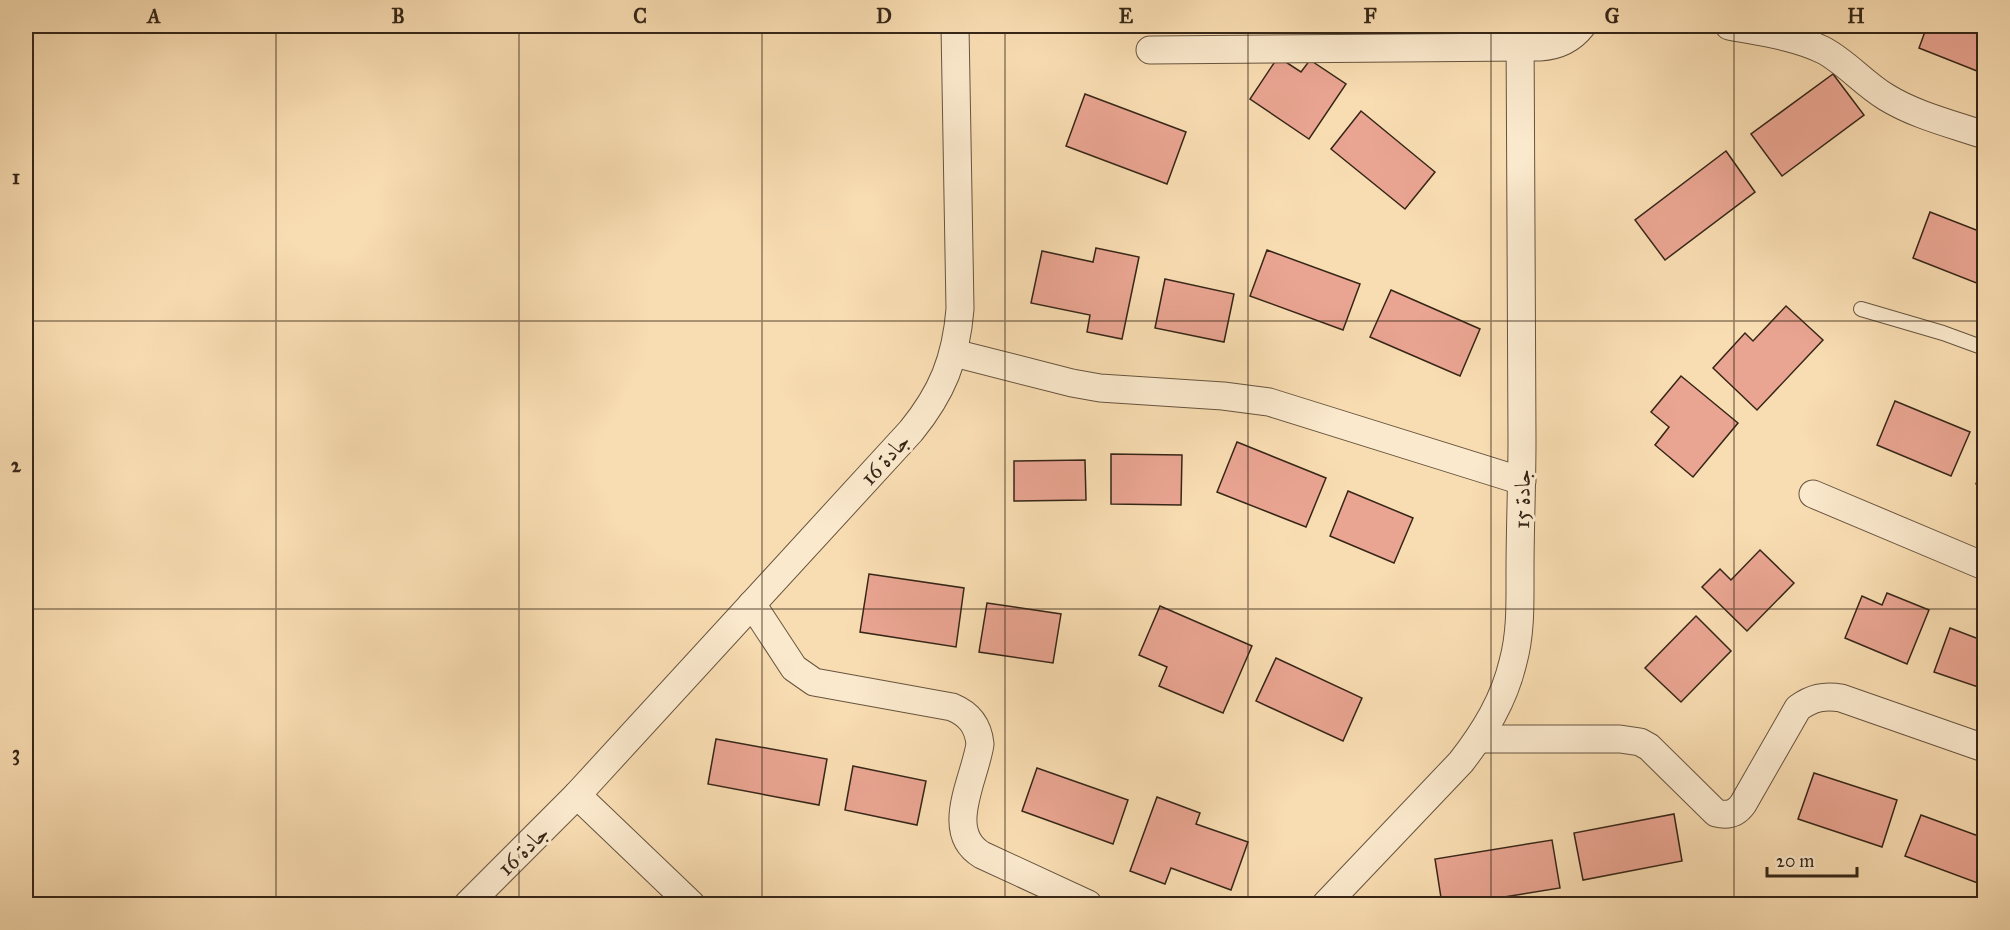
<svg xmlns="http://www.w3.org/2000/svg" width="2010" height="930" font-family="'IM FELL Great Primer',Amiri,serif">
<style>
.building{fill:#eaa592;stroke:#362617;stroke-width:1.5}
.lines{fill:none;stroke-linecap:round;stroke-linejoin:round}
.service-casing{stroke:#67543e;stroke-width:16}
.minor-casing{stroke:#67543e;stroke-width:29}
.service{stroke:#fbe9cd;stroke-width:14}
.minor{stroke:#fbe9cd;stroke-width:27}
.grid{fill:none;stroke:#362617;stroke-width:1.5;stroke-opacity:0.55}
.labels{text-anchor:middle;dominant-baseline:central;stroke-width:6;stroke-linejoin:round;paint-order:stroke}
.street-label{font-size:22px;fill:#362617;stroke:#fbe9cd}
.neatline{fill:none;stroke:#362617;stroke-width:2}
.grid-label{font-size:20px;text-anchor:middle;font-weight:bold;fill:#362617}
</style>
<rect width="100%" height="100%" fill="#f9ddb2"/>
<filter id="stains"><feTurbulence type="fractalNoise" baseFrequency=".00333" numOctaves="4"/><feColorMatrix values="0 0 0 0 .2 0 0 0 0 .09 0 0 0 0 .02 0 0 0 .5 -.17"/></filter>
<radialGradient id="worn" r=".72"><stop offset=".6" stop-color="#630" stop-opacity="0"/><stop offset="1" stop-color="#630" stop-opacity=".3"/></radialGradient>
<!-- building -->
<g class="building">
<polygon points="1927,26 1984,26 1984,51 1977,71 1919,48"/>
<polygon points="1278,57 1301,72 1310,60 1346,84 1309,139 1250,99"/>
<polygon points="1833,74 1864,115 1782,176 1751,134"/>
<polygon points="1085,94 1186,132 1167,184 1066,146"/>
<polygon points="1361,111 1435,172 1405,209 1331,149"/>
<polygon points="1726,151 1755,192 1665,260 1635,220"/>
<polygon points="1930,212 1984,233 1984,286 1913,258"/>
<polygon points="1096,248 1139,257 1122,339 1087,332 1090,315 1031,303 1042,251 1093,262"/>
<polygon points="1267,250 1360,284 1343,330 1250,296"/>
<polygon points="1165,279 1234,294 1224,342 1155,328"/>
<polygon points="1391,290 1480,329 1460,376 1370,337"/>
<polygon points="1786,306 1823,340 1757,410 1713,368 1745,333 1753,341"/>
<polygon points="1681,376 1738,423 1693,477 1655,445 1669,427 1651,412"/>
<polygon points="1895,401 1970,432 1951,476 1877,445"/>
<polygon points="1237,442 1326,478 1306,527 1217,492"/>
<polygon points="1111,454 1182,455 1181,505 1111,504"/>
<polygon points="1085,460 1086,500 1014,501 1014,461"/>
<polygon points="1984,464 1984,488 1976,484"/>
<polygon points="1348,491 1413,518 1394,563 1330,536"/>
<polygon points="1760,550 1794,583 1747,631 1702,587 1720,569 1731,580"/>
<polygon points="869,574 964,588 956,647 860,632"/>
<polygon points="1887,593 1929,610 1907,664 1845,638 1862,596 1882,605"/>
<polygon points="987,603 1061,614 1053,663 979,652"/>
<polygon points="1160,606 1252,646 1223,713 1159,686 1167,667 1139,655"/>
<polygon points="1696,616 1731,651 1681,702 1645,668"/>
<polygon points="1950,628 1984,641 1984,689 1934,672"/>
<polygon points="1276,658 1362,698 1343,741 1256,701"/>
<polygon points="716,739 827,759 819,805 708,784"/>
<polygon points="853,766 926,781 917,825 845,810"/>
<polygon points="1037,768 1128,800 1113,844 1022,811"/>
<polygon points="1814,773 1897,800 1882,847 1798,819"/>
<polygon points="1157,797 1200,813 1196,824 1248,842 1231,890 1171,868 1165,884 1130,871"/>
<polygon points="1674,814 1682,861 1583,880 1574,833"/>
<polygon points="1921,815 1984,838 1983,885 1905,856"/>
<polygon points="1552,840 1560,888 1460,904 1442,904 1435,859"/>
</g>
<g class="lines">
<defs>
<polyline id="service" points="1861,309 1943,333 1984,348"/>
<g id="minor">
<path d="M1729,26C1760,32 1794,36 1823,50C1846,62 1863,83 1886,97C1915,115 1952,124 1984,135"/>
<path d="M1150,50L1540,47C1558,46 1571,40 1582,26"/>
<polyline points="954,353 1072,383 1100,388 1223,396 1269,402 1522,481"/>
<polyline points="1813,494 1984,566"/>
<path d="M752,604L794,668L814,682L952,707C969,714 978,725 980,744C975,779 943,832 982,855L1088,904"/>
<path d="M1479,739H1620L1640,742L1649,747L1716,813C1728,816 1736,814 1743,804L1798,708C1812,698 1824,695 1841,698L1984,748"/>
<polyline points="577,795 691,904"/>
<path d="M468,904L577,795L911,431C942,393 956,359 960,309L955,26"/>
<path d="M1326,904L1461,762C1485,731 1504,700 1513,662C1521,633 1520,602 1520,572C1520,528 1522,484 1522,440C1522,302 1520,164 1520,26"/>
</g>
</defs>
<!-- service casing -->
<use href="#service" class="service-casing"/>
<!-- minor casing -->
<use href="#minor" class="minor-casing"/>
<!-- service -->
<use href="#service" class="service"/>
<!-- minor -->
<use href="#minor" class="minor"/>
</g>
<!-- grid -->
<path class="grid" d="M276,26V904M519,26V904M762,26V904M1005,26V904M1248,26V904M1491,26V904M1734,26V904M26,321H1984M26,609H1984"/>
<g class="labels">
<!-- street labels -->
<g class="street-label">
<text transform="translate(885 459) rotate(-48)">جادة 16</text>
<text transform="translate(1522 499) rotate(-89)">جادة 15</text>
<text transform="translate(523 850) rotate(-45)">جادة 16</text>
</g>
</g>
<!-- margin -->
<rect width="2010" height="930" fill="none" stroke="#f9ddb2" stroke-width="66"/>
<!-- scale -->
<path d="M1767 867v9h90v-9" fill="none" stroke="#362617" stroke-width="3"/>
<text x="1776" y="867" font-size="18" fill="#362617" stroke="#fbe9cd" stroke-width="4.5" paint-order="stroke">20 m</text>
<rect x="33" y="33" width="1944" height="864" class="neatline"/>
<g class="grid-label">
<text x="154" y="23">A</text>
<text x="398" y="23">B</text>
<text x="640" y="23">C</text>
<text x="884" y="23">D</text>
<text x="1126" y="23">E</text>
<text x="1370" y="23">F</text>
<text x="1612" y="23">G</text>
<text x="1856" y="23">H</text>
<text x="16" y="184">1</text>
<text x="16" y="472">2</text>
<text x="16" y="760">3</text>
</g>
<rect width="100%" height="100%" filter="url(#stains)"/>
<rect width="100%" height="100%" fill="url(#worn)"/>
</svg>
